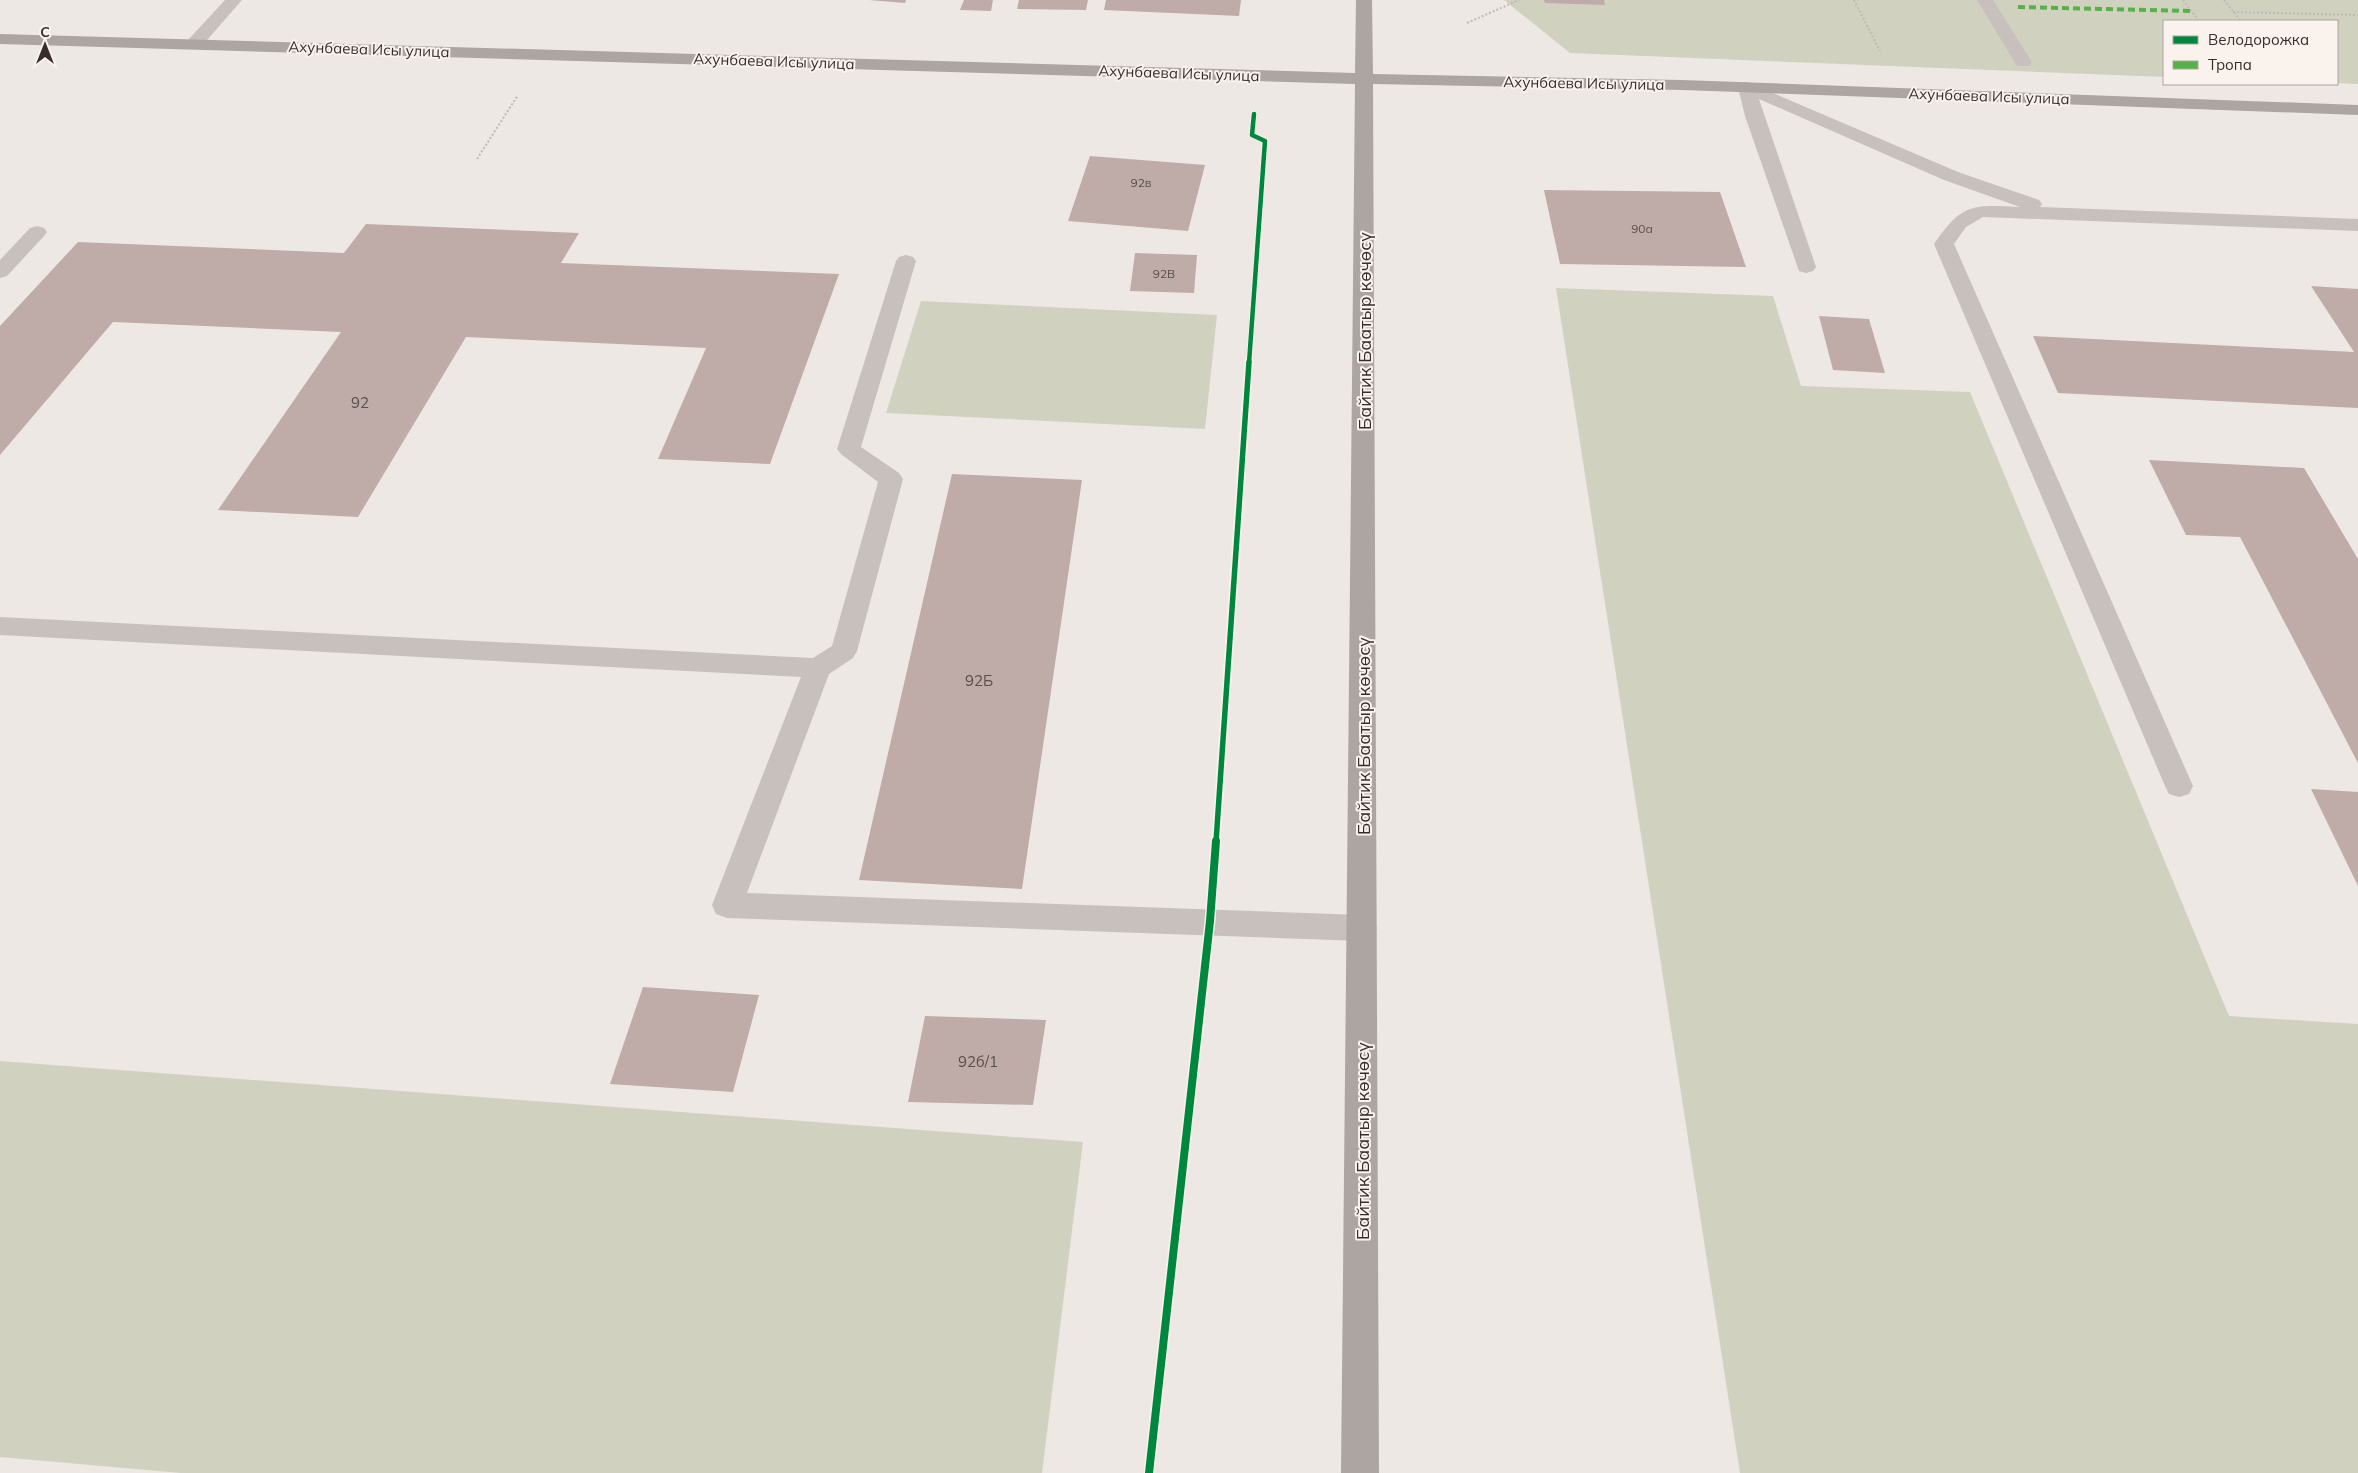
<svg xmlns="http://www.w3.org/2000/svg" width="2358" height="1473" font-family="Mulish,sans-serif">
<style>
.green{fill:#d1d1c0}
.building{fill:#bfaca8}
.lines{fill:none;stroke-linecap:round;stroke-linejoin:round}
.path{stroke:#c0b9b6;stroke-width:2;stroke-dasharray:2 2;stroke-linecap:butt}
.service{fill:#c7c0bd;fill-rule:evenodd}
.minor{fill:#c7c0bd;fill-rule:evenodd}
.primary{fill:#aca5a2;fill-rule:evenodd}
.quiet{stroke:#56b246;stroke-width:4;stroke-dasharray:7 4;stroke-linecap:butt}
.cycleway-far2-casing{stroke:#f9f2ed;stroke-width:6}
.cycleway-far1-casing{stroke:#f9f2ed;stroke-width:9}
.cycleway-casing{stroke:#f9f2ed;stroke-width:11}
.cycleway-far2{stroke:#00873e;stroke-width:4.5}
.cycleway-far1{stroke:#00873e;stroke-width:5.5}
.cycleway{stroke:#00873e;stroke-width:8}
.labels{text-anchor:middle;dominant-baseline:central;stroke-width:4;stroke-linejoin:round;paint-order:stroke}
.far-number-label{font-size:12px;fill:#594e4b}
.far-street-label{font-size:15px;fill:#372e2c;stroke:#f9f2ed}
.number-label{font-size:15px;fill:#594e4b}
.street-label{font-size:18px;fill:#372e2c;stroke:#f9f2ed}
</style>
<rect width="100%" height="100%" fill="#eee8e4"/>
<!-- green -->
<g class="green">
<polygon points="1504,0 2358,0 2358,84 2337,83 2337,21 2164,21 2164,77 1570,53"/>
<polygon points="1556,288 1773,296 1801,386 1970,392 2229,1016 2358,1024 2358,1473 1740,1473"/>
<polygon points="921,301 1217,315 1205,429 886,413"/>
<polygon points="0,1061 1083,1142 1042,1473 181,1473 0,1457"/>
</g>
<!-- building -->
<g class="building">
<polygon points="869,0 906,0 905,3"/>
<polygon points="964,0 993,0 991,11 960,10"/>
<polygon points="1019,0 1088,0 1086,10 1017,9"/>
<polygon points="1106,0 1241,0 1239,16 1104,10"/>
<polygon points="1544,0 1604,0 1605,5 1545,3"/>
<polygon points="1090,156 1205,165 1188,231 1068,221"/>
<polygon points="1544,190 1720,192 1746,267 1560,264"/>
<polygon points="366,224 579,233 561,263 839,274 770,464 658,459 706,348 466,337 358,517 218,510 341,332 113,322 0,455 0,326 78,242 344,253"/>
<polygon points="1135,253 1197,255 1194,293 1130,291"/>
<polygon points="2311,286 2358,289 2358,408 2058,393 2033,336 2354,352"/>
<polygon points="1819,316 1869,319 1885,373 1833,370"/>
<polygon points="2149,460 2304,468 2358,559 2358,763 2240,537 2186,535"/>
<polygon points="952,474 1082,480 1022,889 859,880"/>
<polygon points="2311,789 2358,792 2358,886"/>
<polygon points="643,987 759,995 733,1092 610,1084"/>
<polygon points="925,1016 1046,1020 1033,1105 908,1102"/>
</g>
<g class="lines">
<!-- path -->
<g class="path">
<polyline points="1854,0 1880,51"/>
<polyline points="2183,0 2199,21"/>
<polyline points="2224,0 2241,21"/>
<polyline points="2233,12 2358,15"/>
<polyline points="1467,23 1519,0"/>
<polyline points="477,159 518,95"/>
</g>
<!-- service -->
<g class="service">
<polygon points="1977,0 1993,0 2032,62 2029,66 2017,66"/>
<path d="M1747,82L1958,172L2039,200L2042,204L2040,207L2358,219V231L1983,217L1966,227L1954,244L2193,786L2189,794L2179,797L2169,794L2165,786L1934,244C1963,202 1973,205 2020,207L1944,180L1759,99L1816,267L1813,271L1806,273L1799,271L1745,116L1738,87L1741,83Z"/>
<polygon points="37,226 44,228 47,232 44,236 7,276 0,278 0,260 30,228"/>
<polygon points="906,255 913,257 916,261 861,447 899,473 903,479 857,651 853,658 829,674 747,893 1362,915 1373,919 1377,928 1373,937 1362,941 727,918 716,914 712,905 801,677 0,635 0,617 813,658 832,646 878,482 841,454 837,449 896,261 899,257"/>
</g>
<!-- minor -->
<polygon class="minor" points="225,0 242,0 200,48 188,48 185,44 188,40"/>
<!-- primary -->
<polygon class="primary" points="1356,0 1372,0 1373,74 1682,80 2358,105 2358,115 1682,90 1373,84 1379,1473 1341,1473 1355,84 0,44 0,34 1355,73"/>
<!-- quiet -->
<polyline class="quiet" points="2018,7 2191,11"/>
<defs>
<polyline id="cycleway-far2" points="1249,363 1265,141 1252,135 1254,114"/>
<polyline id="cycleway-far1" points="1216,842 1249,362"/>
<polyline id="cycleway" points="1149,1473 1210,921 1216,841"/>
</defs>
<!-- cycleway-far2 casing -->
<use href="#cycleway-far2" class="cycleway-far2-casing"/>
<!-- cycleway-far1 casing -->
<use href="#cycleway-far1" class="cycleway-far1-casing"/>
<!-- cycleway casing -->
<use href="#cycleway" class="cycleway-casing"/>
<!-- cycleway-far2 -->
<use href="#cycleway-far2" class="cycleway-far2"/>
<!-- cycleway-far1 -->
<use href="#cycleway-far1" class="cycleway-far1"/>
<!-- cycleway -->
<use href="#cycleway" class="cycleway"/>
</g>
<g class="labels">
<!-- far-number labels -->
<g class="far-number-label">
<text x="1141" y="182">92в</text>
<text x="1642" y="228">90а</text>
<text x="1164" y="273">92В</text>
</g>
<!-- far-street labels -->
<g class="far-street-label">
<text transform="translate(369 49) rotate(2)">Ахунбаева Исы улица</text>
<text transform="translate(774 61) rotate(2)">Ахунбаева Исы улица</text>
<text transform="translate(1179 73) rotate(2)">Ахунбаева Исы улица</text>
<text transform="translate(1584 83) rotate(1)">Ахунбаева Исы улица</text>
<text transform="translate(1989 96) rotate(2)">Ахунбаева Исы улица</text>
</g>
<!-- number labels -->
<g class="number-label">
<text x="360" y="402">92</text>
<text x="979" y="680">92Б</text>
<text x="978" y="1061">92б/1</text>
</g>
<!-- street labels -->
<g class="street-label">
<text transform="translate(1364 331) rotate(-90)">Байтик Баатыр көчөсү</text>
<text transform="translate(1363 736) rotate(-90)">Байтик Баатыр көчөсү</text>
<text transform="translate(1362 1141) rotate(-90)">Байтик Баатыр көчөсү</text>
</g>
</g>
<!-- legend -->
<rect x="2163" y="20" width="175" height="65" fill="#f9f2ed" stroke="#aba4a0"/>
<rect x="2173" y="36" width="25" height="8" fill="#00873e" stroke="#aba4a0"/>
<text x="2208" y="45" font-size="15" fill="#372e2c">Велодорожка</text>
<rect x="2173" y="61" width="25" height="8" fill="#56b246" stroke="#aba4a0"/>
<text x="2208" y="70" font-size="15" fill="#372e2c">Тропа</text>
<!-- north arrow -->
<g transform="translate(45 45)" stroke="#f9f2ed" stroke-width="4" paint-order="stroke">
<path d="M0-4L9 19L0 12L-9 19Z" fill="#372e2c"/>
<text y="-8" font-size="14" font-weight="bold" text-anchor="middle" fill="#372e2c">С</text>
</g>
</svg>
